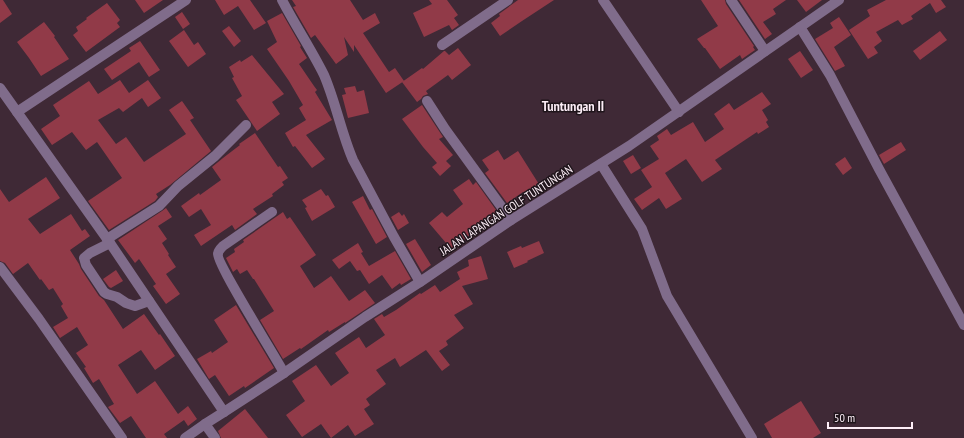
<svg xmlns="http://www.w3.org/2000/svg" width="964" height="438" font-family="'PT Sans Narrow',sans-serif">
<style>
.building{fill:#913a48}
.lines{fill:none;stroke-linecap:round;stroke-linejoin:round}
.minor{stroke:#806c8b;stroke-width:10}
.labels{text-anchor:middle;dominant-baseline:central;stroke-width:3;stroke-linejoin:round;paint-order:stroke}
.street-label{font-size:12px;fill:#fdeef7;stroke:#1f151b}
.quarter-label{font-size:14px;font-weight:bold;fill:#fdeef7;stroke:#1f151b}
</style>
<rect width="100%" height="100%" fill="#3f2936"/>
<!-- building -->
<g class="building">
<polygon points="0,0 3,0 12,14 0,23"/>
<polygon points="135,0 163,0 144,13"/>
<polygon points="215,0 250,0 266,23 254,30 238,6 224,15"/>
<polygon points="292,0 350,0 363,20 375,13 380,23 363,33 389,72 395,68 404,81 386,93 354,45 354,52 344,37 348,55 336,64 315,35 311,38 293,7 296,6"/>
<polygon points="429,0 447,0 458,15 454,18 459,25 452,30 449,25 424,37 413,13 432,4"/>
<polygon points="518,0 554,0 522,21 500,36 491,23 500,16 499,14"/>
<polygon points="701,0 725,0 726,4 754,46 753,47 755,50 742,59 740,55 720,69 705,48 704,48 697,39 718,26"/>
<polygon points="739,0 786,0 773,9 776,14 763,22 772,34 765,39"/>
<polygon points="797,0 822,0 806,12"/>
<polygon points="886,0 941,0 946,7 936,13 930,3 911,16 913,19 902,25 898,20 876,32 882,41 874,47 878,53 868,59 849,30 870,16 867,10"/>
<polygon points="107,3 120,20 117,23 120,27 86,52 73,35 78,31 76,27 87,19 86,18"/>
<polygon points="182,12 190,24 183,29 175,17"/>
<polygon points="282,13 301,46 300,47 307,58 299,64 314,86 317,90 315,92 332,120 306,135 325,159 312,168 295,146 293,147 285,133 306,120 299,108 303,105 289,81 267,49 277,42 267,21"/>
<polygon points="839,17 851,35 834,47 845,66 835,71 815,39 833,28 830,23"/>
<polygon points="44,22 55,36 54,37 69,59 41,76 29,58 17,42"/>
<polygon points="229,26 241,41 234,47 222,31"/>
<polygon points="184,30 194,45 198,42 206,54 188,67 169,41"/>
<polygon points="940,31 947,40 920,60 913,51"/>
<polygon points="140,41 160,70 149,77 139,62 112,80 104,69 131,51 129,48"/>
<polygon points="458,48 471,65 452,80 448,75 426,91 428,94 423,96 421,99 417,102 402,82 422,68 423,69 444,51 445,51 449,55"/>
<polygon points="800,51 813,70 801,78 788,59"/>
<polygon points="252,55 284,94 272,102 280,114 257,131 236,100 242,96 232,78 234,77 229,67 240,60 241,62"/>
<polygon points="120,80 129,93 148,80 161,98 148,107 142,98 123,112 119,108 98,120 116,144 126,137 144,162 186,134 169,110 182,101 194,118 190,120 211,151 170,185 156,194 158,197 155,201 109,230 88,201 122,178 97,142 86,150 72,132 52,145 41,129 60,116 53,105 89,81 98,94"/>
<polygon points="355,86 357,92 364,90 369,113 348,118 342,95 346,94 344,88"/>
<polygon points="762,92 771,104 762,110 768,120 766,122 769,127 758,134 757,132 715,160 722,169 702,182 686,159 665,173 682,199 666,209 659,198 642,210 634,199 652,187 641,170 659,159 650,146 659,140 657,136 667,129 671,135 693,122 705,142 724,129 714,114 729,103 734,110"/>
<polygon points="422,105 443,137 439,139 453,155 446,161 451,166 440,176 432,167 437,163 423,147 402,119"/>
<polygon points="255,133 278,167 280,166 288,178 282,182 284,185 272,194 273,196 253,209 257,214 235,230 232,225 201,246 194,235 211,225 201,209 189,217 181,206 199,193 200,195 221,180 212,167 223,158 240,145 239,144"/>
<polygon points="901,142 906,150 884,164 879,155"/>
<polygon points="498,150 504,160 518,151 542,189 528,199 523,192 507,203 485,173 489,170 482,160"/>
<polygon points="633,155 641,168 631,174 623,161"/>
<polygon points="845,157 852,168 843,175 835,164"/>
<polygon points="46,177 60,198 28,219 40,234 71,214 82,231 85,229 90,236 70,250 79,264 81,269 99,296 104,300 123,329 144,314 159,335 160,334 175,356 155,370 141,350 118,365 137,394 155,381 178,414 188,406 197,419 188,426 184,420 164,434 167,438 146,438 131,416 120,423 108,407 114,404 99,379 93,383 84,368 86,367 76,353 88,345 77,327 60,338 53,327 68,318 61,306 63,304 53,288 49,290 41,279 40,280 28,263 13,274 5,263 0,261 0,189 9,202"/>
<polygon points="469,179 473,185 476,182 501,217 480,230 478,228 452,250 429,223 442,212 447,217 463,204 453,190"/>
<polygon points="321,189 326,196 328,195 335,207 312,221 305,208 307,207 302,200"/>
<polygon points="363,196 370,210 372,209 387,237 376,244 352,202"/>
<polygon points="166,208 172,217 158,226 167,239 162,243 169,254 168,255 176,267 166,274 180,294 166,304 153,286 156,284 139,259 135,263 118,240 162,211"/>
<polygon points="283,212 287,219 290,217 316,255 300,266 314,288 331,276 349,301 365,290 375,303 345,323 345,322 329,332 328,330 301,349 300,348 283,359 260,320 274,311 254,279 253,279 247,270 240,274 237,269 233,272 226,258 235,252 234,249 244,242 243,240"/>
<polygon points="399,212 402,216 404,214 409,223 398,230 391,217"/>
<polygon points="415,239 431,265 422,272 406,244"/>
<polygon points="539,241 544,253 527,261 528,262 514,268 507,252 521,246 522,248"/>
<polygon points="358,243 363,252 361,253 369,266 395,251 411,279 401,285 400,283 392,289 382,275 369,284 360,270 357,271 350,261 339,269 332,260"/>
<polygon points="481,256 488,279 462,286 473,304 454,315 464,328 446,341 448,345 439,351 450,365 442,371 426,350 400,367 395,358 376,370 386,384 366,399 370,405 364,409 374,424 355,436 348,425 331,438 321,424 302,437 286,415 305,401 292,381 316,365 331,386 349,373 335,353 359,337 366,348 385,335 374,319 382,314 384,317 396,310 420,293 421,294 435,285 440,292 460,279 457,272 469,266 468,260"/>
<polygon points="116,270 123,281 111,288 109,287 103,279"/>
<polygon points="236,305 274,368 245,388 244,386 229,396 215,375 209,379 197,359 211,351 212,353 228,342 214,320"/>
<polygon points="801,401 821,433 813,438 772,438 764,424"/>
<polygon points="245,409 268,438 221,438 218,431"/>
</g>
<g class="lines">
<!-- minor -->
<g class="minor">
<path d="M282,0C295,25 311,49 324,75C336,103 341,132 353,160L394,237L420,282"/>
<polyline points="603,0 679,112"/>
<polyline points="731,0 765,51"/>
<polyline points="800,27 830,75 879,169 964,325"/>
<polyline points="442,45 508,0"/>
<polyline points="0,88 110,243 224,412"/>
<polyline points="427,101 445,129 511,220"/>
<polyline points="17,112 186,0"/>
<polyline points="601,164 642,229 667,296 752,438"/>
<path d="M272,212L223,246C221,248 218,251 218,254C216,262 276,358 284,373"/>
<polyline points="107,239 159,206 178,186 215,156 246,125"/>
<polyline points="110,243 90,253 84,258 86,265 104,292 107,294 117,297 126,303 135,306 149,301"/>
<polyline points="0,267 39,319 122,438"/>
<polyline points="205,424 215,438"/>
<polyline points="185,438 205,424 224,412 284,373 365,317 420,282 511,220 629,146 839,0"/>
</g>
</g>
<g class="labels">
<!-- street labels -->
<g class="street-label">
<text transform="translate(506 210) rotate(-33)">JALAN LAPANGAN GOLF TUNTUNGAN</text>
</g>
<!-- quarter labels -->
<g class="quarter-label">
<text x="573" y="106">Tuntungan II</text>
</g>
</g>
<!-- scale -->
<path d="M828 422v6h84v-6" fill="none" stroke="#fdeef7" stroke-width="2"/>
<text x="834" y="422" font-size="12" fill="#fdeef7" stroke="#1f151b" stroke-width="3" paint-order="stroke">50 m</text>
</svg>
